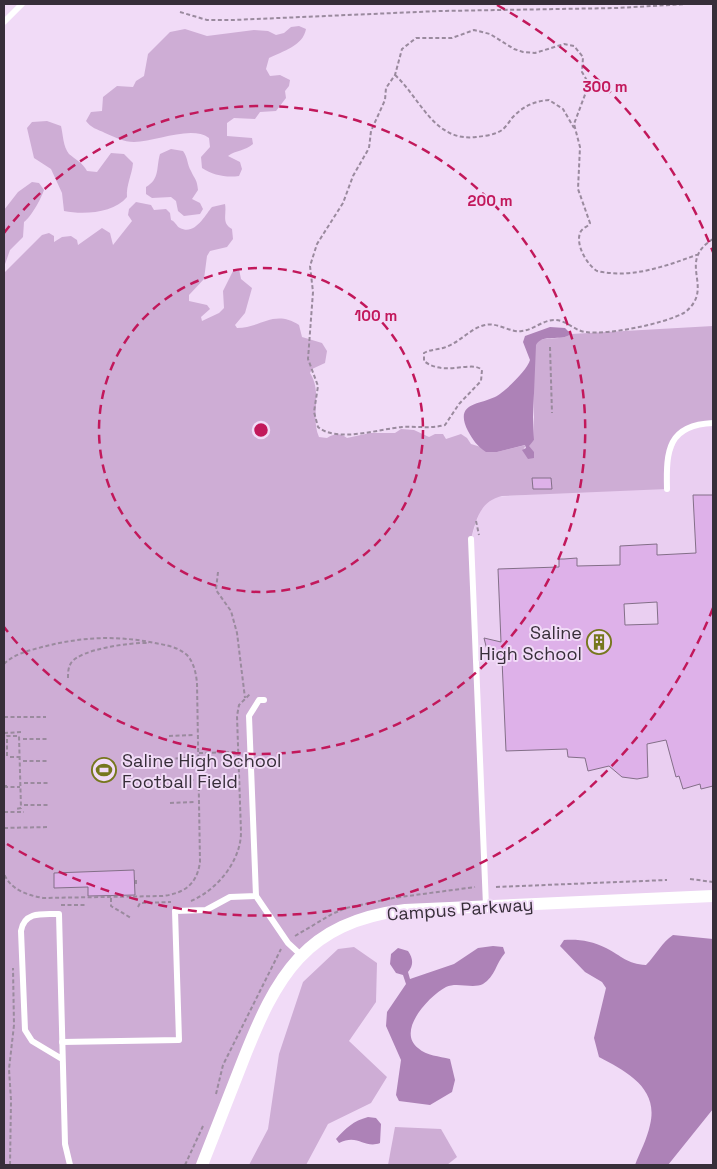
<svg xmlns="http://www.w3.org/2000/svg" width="717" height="1169" font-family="'Space Grotesk',sans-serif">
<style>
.built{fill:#eacff1}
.green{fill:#ceadd5}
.water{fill:#ad82b7}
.building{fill:#deb1e9;stroke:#836f88;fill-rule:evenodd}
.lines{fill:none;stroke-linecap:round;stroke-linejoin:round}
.path{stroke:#9a8a9e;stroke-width:2;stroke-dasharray:4 2.5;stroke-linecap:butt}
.lane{stroke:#fff;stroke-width:6}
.street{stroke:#fff;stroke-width:12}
.ring{fill:none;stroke:#c2185b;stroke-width:2.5;stroke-dasharray:9 6}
.labels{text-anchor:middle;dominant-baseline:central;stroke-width:4;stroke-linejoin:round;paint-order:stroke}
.poi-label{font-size:18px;fill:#372e39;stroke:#f1dbf7;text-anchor:end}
.street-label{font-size:18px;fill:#372e39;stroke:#f1dbf7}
.centre{fill:#c2185b;stroke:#f1dbf7;stroke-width:2.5}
.ring-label{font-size:15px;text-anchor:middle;font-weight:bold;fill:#c2185b;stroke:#f1dbf7;stroke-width:4;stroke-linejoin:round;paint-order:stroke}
</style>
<rect width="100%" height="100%" fill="#f1dbf7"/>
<!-- built -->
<polygon class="built" points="713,423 713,896 486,906 471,539 480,511 485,503 496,497 555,493 667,464 680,432"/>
<!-- green -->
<g class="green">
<path d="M299,26L306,29C303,46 283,51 269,58L266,69L270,76L280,75L290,80L289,86L285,91L286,98L276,111L260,112L255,119L234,118L227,123V136L252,138L253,144C245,151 236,150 228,156L240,162L242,169L239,176C226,178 213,175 202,168L201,157L210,147L209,138C191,125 156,142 134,142C124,142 114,137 105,133C97,129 91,128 86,121L91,112L102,111L103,97L117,86L133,87L136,81L144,76L148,54L170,32L185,29L207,36L254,30L268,31L276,35L284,33L291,27Z"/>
<path d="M47,121L61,126C63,134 63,147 69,154C76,160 82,162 87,171L97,172L111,153L124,154L133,163C132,175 126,185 127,197C114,213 84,215 64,211L62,193L51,169L34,158L27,128L32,122Z"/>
<path d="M171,149L183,151C188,158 187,164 191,171C195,180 197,179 198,190L192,199L200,203L203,209L200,214L184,216L178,211L176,201L171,197L152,198L146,194V187C160,179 156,168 160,154Z"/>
<path d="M32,182L39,183L44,190C41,199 31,217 24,222L23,237L10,250L4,267V210L18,192Z"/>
<path d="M136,202L151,205L154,210L166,209L170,213L171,220C176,222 176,226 180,228C195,236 205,215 212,207L225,204C227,214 221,223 232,229L233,239L227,247L210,251L207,256L204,279L189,295V301L207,305L210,309L201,317L202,321L219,313L224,308L223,291L234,269H239L241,279L252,288L245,313L235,325L237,328C261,328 274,309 299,325L302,337L322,343L327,351L325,363L312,369L310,373C323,393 310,417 319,437L327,438C335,433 340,433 347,438L370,433H395L401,429L414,430L429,437L435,434H443L446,439L461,434L467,438L471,444L497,452L526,445L523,450L529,448V444L534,440V350L537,341C548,336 562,341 571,334L713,326V423L692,425L672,444L667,489L502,496C480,501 476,520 471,539L486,906L349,923L283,977L202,1165H4V273L42,235L49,233L54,236V242L62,237L71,236L77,240L78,245L102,228L110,233L113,245L132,221L128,215L129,209Z"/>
<polygon points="354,947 377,963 376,1002 349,1041 387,1077 371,1103 328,1124 306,1165 249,1165 268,1129 279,1054 303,982 338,949"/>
<polygon points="395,1127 441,1129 457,1157 447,1165 388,1165"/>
</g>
<!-- water -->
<g class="water">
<path d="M550,327L565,328L571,334C561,342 542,333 536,345L533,417L534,440L529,446L534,452V458L528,459L522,450L526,448L525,445L497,452H486C477,446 473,440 468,431C454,403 478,405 495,397C505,392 528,369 530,360L523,342L525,336Z"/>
<path d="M673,935L713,939V1109L668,1165H635C640,1152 647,1139 650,1125C659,1088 627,1072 599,1057L594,1038L606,988L602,982L585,972L560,946L564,940C579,939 592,941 606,948C622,956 627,964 646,965C656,955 662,942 673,935Z"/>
<path d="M493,946L503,947L505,953C496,963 495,977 483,984C473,989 457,982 446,987C429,996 396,1031 418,1048C427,1056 439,1056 450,1059L455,1080L452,1092L430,1105L399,1101L396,1095L401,1060L386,1026L387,1012L406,984L403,975L396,973L390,964L391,954L398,948L408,951C413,958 414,965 408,972L410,979L454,964L478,948Z"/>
<path d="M368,1117L376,1118L381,1124L380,1143C364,1149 358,1133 339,1143L336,1139C346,1128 353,1121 368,1117Z"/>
</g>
<!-- building -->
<g class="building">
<polygon points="532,478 551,478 552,489 533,489"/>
<path d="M693,495H713V786L701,789L700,784L683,789L679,776L676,777L666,740L647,744L648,777L637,779L622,777L609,766L588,771L585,758L568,757L567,749L506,751L502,660L488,654L484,638L501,642L498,569L559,567V559H564L577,558V566L620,565V546L657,544V555L696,553ZM657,602L658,624L625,625L624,604Z"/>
<polygon points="134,870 135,895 88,896 88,887 54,888 54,873"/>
</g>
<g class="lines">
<!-- path -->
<g class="path">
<polyline points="180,12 207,20 233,20 440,11 618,8 687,4"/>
<path d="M395,75C421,99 434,142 476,137C484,136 495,135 502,130C506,127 509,122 512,118C522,107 534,101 549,100L563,109L574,128"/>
<path d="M699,254C666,266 632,279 597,271C587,265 574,243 581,231C584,227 588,227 590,223L578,189L580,147L574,124L589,84L582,72L583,57L574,46L564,44L535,53L523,52L514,49L490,34L474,30L452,38H416L402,49L395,75L386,88L385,100L371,131L369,148L353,176L343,203L317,244L310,266L313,292L308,359L318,386L314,412L318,427C337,443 379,429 402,427C417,426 430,429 445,425L459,404L481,381L482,370C472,360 444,377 424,361V353C431,349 438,350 446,347C460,342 471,328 485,325C498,322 510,333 522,331C533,330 543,320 554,320C567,320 573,330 585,332C610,335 662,324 684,313C717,288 675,263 713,239"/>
<polyline points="550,347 552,413"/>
<polyline points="476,521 479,535"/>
<polyline points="218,572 216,590 231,611 237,633 245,698"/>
<path d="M4,664C14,654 28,651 42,647C81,637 115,635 155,643C166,645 178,647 187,655C194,663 196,673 197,683L200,862C197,884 185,893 163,896L43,898C27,895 11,890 4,874"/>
<path d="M68,678C68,673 68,668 71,663C80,649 132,642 149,643"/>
<polyline points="4,717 46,717"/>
<polyline points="4,733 22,732"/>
<polyline points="169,736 193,735"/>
<polyline points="23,739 47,739"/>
<polyline points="199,753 238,752"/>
<polyline points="7,756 7,736 19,736 21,808 15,809"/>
<polyline points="10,757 20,757"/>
<polyline points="169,759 194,757"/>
<polyline points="23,761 48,761"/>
<polyline points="170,781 194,780"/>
<polyline points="24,783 48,783"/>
<polyline points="200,783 240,782"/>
<polyline points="6,785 6,787 20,787"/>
<polyline points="170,803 195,802"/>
<polyline points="24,805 49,805"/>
<polyline points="4,812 24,812"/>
<polyline points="4,828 49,827"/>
<polyline points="690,879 713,882"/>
<polyline points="136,880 136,886"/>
<polyline points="496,887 667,880"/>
<polyline points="111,898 111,906 131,918"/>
<path d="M191,901C217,890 241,861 241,832L237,716L239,705L251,693"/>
<polyline points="61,905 86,905"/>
<polyline points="138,907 140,903 171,902"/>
<polyline points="295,936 332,914 346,908 393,898 475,887"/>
<polyline points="216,1094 223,1065 281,949"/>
<polyline points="10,1165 11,1100 9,1069 14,1025 13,968"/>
<polyline points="185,1165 203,1126"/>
</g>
<!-- lane -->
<g class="lane">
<polyline points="4,22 22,4"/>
<path d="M667,489C666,450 668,425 713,423"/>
<polyline points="471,539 486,906"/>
<polyline points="256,896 288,943 301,955"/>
<polyline points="62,1042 179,1040 175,911 206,910 230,897 256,896 249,716 259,700 264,700"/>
<path d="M62,1059L32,1041L25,1030L21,931C24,911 43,914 59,914L65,1144L70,1165"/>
</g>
<!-- street -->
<path class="street" d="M202,1165C215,1131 229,1097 242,1063C276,976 305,922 405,910L713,896"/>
</g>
<!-- distance rings -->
<g class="ring">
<circle cx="261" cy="430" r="162"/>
<path d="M4 233A324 324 0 1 1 4 627"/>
<path d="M713 608A486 486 0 0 1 7 844M497 5A486 486 0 0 1 713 252"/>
</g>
<!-- icons -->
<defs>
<symbol id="building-ring" viewBox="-11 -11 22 22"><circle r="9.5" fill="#f1dbf7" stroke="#76771d" stroke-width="1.5"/><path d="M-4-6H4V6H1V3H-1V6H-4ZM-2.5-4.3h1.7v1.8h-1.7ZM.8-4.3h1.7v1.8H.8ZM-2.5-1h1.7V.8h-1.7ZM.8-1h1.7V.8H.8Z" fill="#76771d"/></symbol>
<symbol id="stadium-ring" viewBox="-11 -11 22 22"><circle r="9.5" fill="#f1dbf7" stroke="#76771d" stroke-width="1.5"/><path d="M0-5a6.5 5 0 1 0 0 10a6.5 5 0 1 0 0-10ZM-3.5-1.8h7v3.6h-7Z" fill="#76771d"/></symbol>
</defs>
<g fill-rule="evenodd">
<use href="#building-ring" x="585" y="628" width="28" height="28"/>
<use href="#stadium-ring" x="90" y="756" width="28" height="28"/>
</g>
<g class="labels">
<!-- poi labels -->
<g class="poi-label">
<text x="582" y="632">Saline<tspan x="582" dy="21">High School</tspan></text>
<text x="122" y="760" text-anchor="start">Saline High School<tspan x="122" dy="21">Football Field</tspan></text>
</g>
<!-- street labels -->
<g class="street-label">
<text transform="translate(460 909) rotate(-4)">Campus Parkway</text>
</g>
</g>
<circle cx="261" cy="430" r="8" class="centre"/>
<g class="ring-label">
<text x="605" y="92">300 m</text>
<text x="490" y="206">200 m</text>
<text x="376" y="321">100 m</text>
</g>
<!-- border -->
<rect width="717" height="1169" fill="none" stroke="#372e39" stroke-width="10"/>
</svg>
